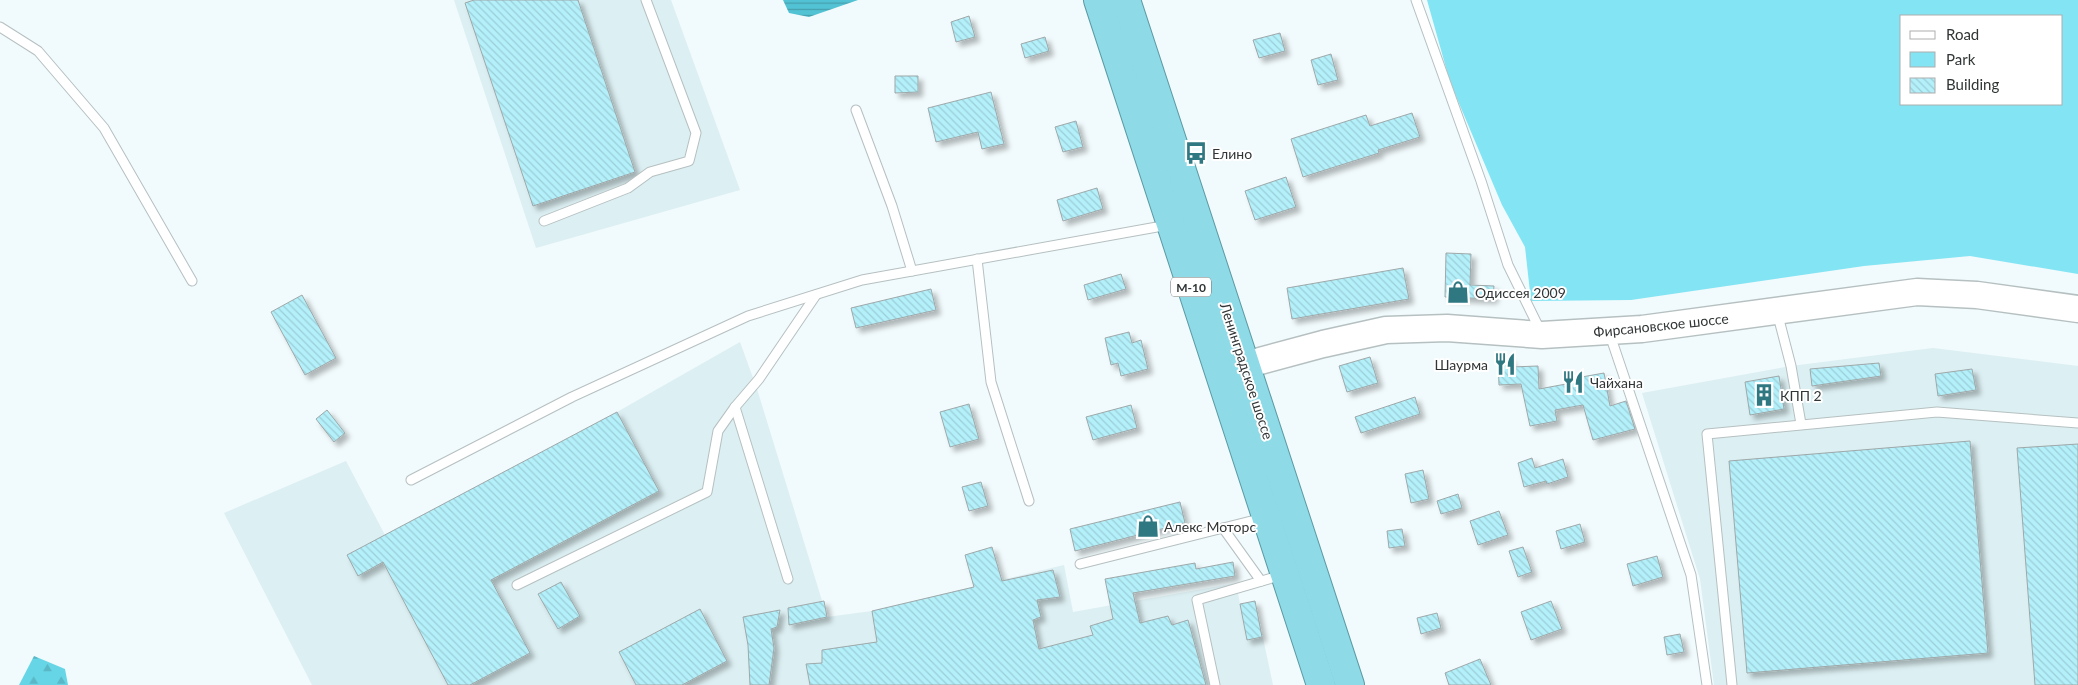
<svg xmlns="http://www.w3.org/2000/svg" width="2078" height="685" font-family="Lato,sans-serif">
<style>
.built{fill:#dceff2}
.green{fill:#83e4f3;fill-rule:evenodd}
.forest{fill:url(#forest-firs)}
.water{fill:url(#water-rules)}
.building{fill:url(#building-back-hatch);stroke:#9ea8a9;filter:url(#shadow)}
.lines{fill:none;stroke-linecap:round;stroke-linejoin:round}
.service-casing{stroke:#b6c0c1;stroke-width:11}
.secondary-casing{stroke:#b6c0c1;stroke-width:29}
.trunk-casing{stroke:#5b9aa4;stroke-width:30}
.service{stroke:#fff;stroke-width:9}
.secondary{stroke:#fff;stroke-width:26}
.trunk{stroke:#8edae6;stroke-width:28}
.labels{text-anchor:middle;dominant-baseline:central;stroke-width:4;stroke-linejoin:round;paint-order:stroke}
.shield{fill:#fff;stroke:#6f7272;stroke-width:1}
.shield-label{font-size:12px;font-weight:bold;fill:#313536}
.poi-label{font-size:14px;fill:#313536;stroke:#fff;text-anchor:start}
.street-label{font-size:14px;fill:#313536;stroke:#fff}
</style>
<defs>
<pattern id="forest-firs" width="22" height="20" patternUnits="userSpaceOnUse" patternTransform="scale(1.25)"><rect width="22" height="20" fill="#66d5e6"/><path d="M5 1l3.5 6h-7zM16 11l3.5 6h-7z" fill="#59b7c6"/></pattern>
<pattern id="water-rules" width="6" height="5" patternUnits="userSpaceOnUse" patternTransform="scale(1.25)"><rect width="6" height="5" fill="#52c3d4"/><path d="M0 2.5h6" fill="none" stroke="#459fad"/></pattern>
<pattern id="building-back-hatch" width="6" height="6" patternUnits="userSpaceOnUse" patternTransform="scale(1.25)"><rect width="6" height="6" fill="#b4f0fa"/><path d="M-1 5l2 2M0 0l6 6M5-1l2 2" fill="none" stroke="#9bced7"/></pattern>
<filter id="shadow"><feDropShadow dx="4.5" dy="4.5" stdDeviation="2.5" flood-color="#0004"/></filter>
</defs>
<rect width="100%" height="100%" fill="#f1fafc"/>
<!-- built -->
<g class="built">
<polygon points="454,0 671,0 740,190 536,248"/>
<polygon points="740,342 757,389 827,617 872,611 1064,565 1073,612 1236,583 1240,604 1255,601 1273,685 312,685 224,513 346,461 385,535 617,412"/>
<polygon points="1933,348 2078,366 2078,685 1714,685 1700,579 1642,393 1791,366"/>
</g>
<!-- green -->
<path class="green" d="M1427,0H2078V274L1970,256L1864,266L1631,300L1531,301L1525,247L1502,205L1450,82ZM1902,16H2062V104H1902Z"/>
<!-- forest -->
<polygon class="forest" points="34,656 65,669 68,685 19,685"/>
<!-- water -->
<polygon class="water" points="783,0 858,0 809,17 789,13"/>
<!-- building -->
<g class="building">
<polygon points="474,0 578,0 635,172 533,206 465,3"/>
<polygon points="969,16 975,37 956,42 951,22"/>
<polygon points="1280,33 1285,51 1259,58 1253,40"/>
<polygon points="1045,37 1049,51 1025,58 1021,44"/>
<polygon points="1331,54 1338,80 1318,85 1311,60"/>
<polygon points="895,76 918,76 918,92 895,93"/>
<polygon points="991,92 1004,144 982,149 978,132 936,142 928,108"/>
<polygon points="1412,113 1420,137 1378,150 1379,153 1303,177 1291,139 1366,115 1370,126"/>
<polygon points="1076,121 1083,147 1063,152 1055,127"/>
<polygon points="1286,177 1296,207 1255,220 1245,191"/>
<polygon points="1097,188 1103,209 1063,221 1057,200"/>
<polygon points="1446,253 1471,254 1470,285 1494,286 1493,299 1445,297"/>
<polygon points="1403,268 1409,299 1292,319 1287,288"/>
<polygon points="1121,274 1126,289 1088,300 1084,285"/>
<polygon points="931,289 936,310 856,328 851,308"/>
<polygon points="302,295 336,358 305,375 271,312"/>
<polygon points="1129,332 1132,343 1141,340 1148,369 1121,376 1118,363 1111,365 1105,338"/>
<polygon points="1370,357 1378,383 1347,392 1339,366"/>
<polygon points="1498,359 1511,359 1511,367 1538,366 1539,389 1566,384 1565,380 1604,373 1610,406 1626,401 1635,429 1593,440 1583,405 1555,410 1557,421 1530,426 1521,384 1499,385"/>
<polygon points="1879,363 1881,376 1812,386 1810,369"/>
<polygon points="1972,369 1976,390 1938,396 1935,374"/>
<polygon points="1779,376 1784,409 1750,415 1745,382"/>
<polygon points="1415,397 1420,414 1361,433 1355,417"/>
<polygon points="969,404 979,439 950,447 940,412"/>
<polygon points="1131,405 1137,428 1093,440 1086,417"/>
<polygon points="327,410 345,433 334,442 316,419"/>
<polygon points="617,412 659,491 491,580 530,653 470,685 448,685 383,562 358,576 347,555"/>
<polygon points="1970,441 1988,653 1747,673 1729,461"/>
<polygon points="2078,444 2078,685 2035,685 2017,448"/>
<polygon points="1532,458 1535,468 1563,459 1568,477 1547,484 1546,481 1524,487 1518,463"/>
<polygon points="1423,470 1429,499 1411,503 1405,474"/>
<polygon points="981,482 988,506 969,511 962,487"/>
<polygon points="1458,494 1462,508 1441,514 1437,501"/>
<polygon points="1180,502 1185,523 1075,551 1070,529"/>
<polygon points="1499,511 1508,535 1478,545 1470,521"/>
<polygon points="1580,524 1585,542 1561,549 1556,531"/>
<polygon points="1402,529 1405,546 1389,548 1387,531"/>
<polygon points="992,547 1002,581 1053,570 1060,597 1037,600 1041,617 1033,620 1039,649 1093,635 1090,626 1113,619 1105,579 1195,563 1196,569 1233,562 1235,576 1133,593 1140,623 1168,616 1172,625 1188,620 1206,685 810,685 806,664 822,663 822,650 877,642 872,611 974,587 965,555"/>
<polygon points="1523,547 1532,572 1518,577 1509,551"/>
<polygon points="1657,556 1663,577 1633,586 1627,564"/>
<polygon points="561,582 580,616 558,629 538,594"/>
<polygon points="824,601 827,617 789,625 788,608"/>
<polygon points="1255,601 1262,637 1247,640 1240,604"/>
<polygon points="1551,601 1562,629 1531,640 1521,612"/>
<polygon points="700,609 727,661 682,685 636,685 619,652"/>
<polygon points="780,610 777,627 771,629 774,648 769,685 750,685 748,645 743,617"/>
<polygon points="1437,613 1441,628 1421,634 1417,618"/>
<polygon points="1680,634 1684,652 1667,655 1664,637"/>
<polygon points="1480,659 1491,685 1449,685 1445,673"/>
</g>
<g class="lines">
<defs>
<g id="service">
<polyline points="1416,0 1481,181 1508,265 1540,330"/>
<polyline points="0,27 38,51 104,128 192,281"/>
<polyline points="856,110 892,206 912,271"/>
<polyline points="544,221 628,188 650,172 689,161 696,133 646,0"/>
<polyline points="977,259 991,382 1029,501"/>
<polyline points="1777,312 1791,366 1801,424"/>
<polyline points="1609,332 1691,575 1707,685"/>
<polyline points="411,480 572,397 748,316 862,280 1168,225"/>
<polyline points="1223,528 1261,581"/>
<polyline points="1080,564 1263,518"/>
<polyline points="788,579 735,407 759,379 816,295"/>
<polyline points="517,585 707,492 718,431 735,407"/>
<polyline points="1215,685 1197,600 1282,575"/>
<polyline points="1732,685 1707,434 1937,412 2078,423"/>
</g>
<polyline id="secondary" points="1245,365 1323,344 1386,330 1447,328 1542,335 1642,329 1917,292 1977,295 2078,309"/>
<g id="trunk">
<polyline points="1098,0 1321,685"/>
<polyline points="1126,0 1350,685"/>
</g>
</defs>
<!-- service casing -->
<use href="#service" class="service-casing"/>
<!-- secondary casing -->
<use href="#secondary" class="secondary-casing"/>
<!-- trunk casing -->
<use href="#trunk" class="trunk-casing"/>
<!-- service -->
<use href="#service" class="service"/>
<!-- secondary -->
<use href="#secondary" class="secondary"/>
<!-- trunk -->
<use href="#trunk" class="trunk"/>
</g>
<!-- icons -->
<defs>
<symbol id="bus-bare" viewBox="-9 -9 18 18"><path d="M-5-6H5V4H4V6H2V4H-2V6H-4V4H-5ZM-3.5-4V0h7V-4ZM-3.5 1.2v1.5H-2V1.2ZM2 1.2v1.5H3.5V1.2Z" fill="#2f7781" stroke="#fff" stroke-width="2.5" paint-order="stroke"/></symbol>
<symbol id="shop-bare" viewBox="-9 -9 18 18"><path d="M-5-2.5h2.3a2.7 3.5 0 0 1 5.4 0H5L5.5 6h-11ZM-1.5-2.5h3a1.5 2.3 0 0 0-3 0Z" fill="#2f7781" stroke="#fff" stroke-width="2.5" paint-order="stroke"/></symbol>
<symbol id="restaurant-bare" viewBox="-9 -9 18 18"><path d="M-5-6h1v4h1v-4h1v4h1v-4h1v5L-1.5 .5V6h-2V.5L-5-1ZM5-6V6H3V1.5H1.5Q1.5-4 5-6Z" fill="#2f7781" stroke="#fff" stroke-width="2.5" paint-order="stroke"/></symbol>
<symbol id="building-bare" viewBox="-9 -9 18 18"><path d="M-4-6H4V6H1V3H-1V6H-4ZM-2.5-4.3h1.7v1.8h-1.7ZM.8-4.3h1.7v1.8H.8ZM-2.5-1h1.7V.8h-1.7ZM.8-1h1.7V.8H.8Z" fill="#2f7781" stroke="#fff" stroke-width="2.5" paint-order="stroke"/></symbol>
</defs>
<g fill-rule="evenodd">
<use href="#bus-bare" x="1180" y="137" width="32" height="32"/>
<use href="#shop-bare" x="1442" y="276" width="32" height="32"/>
<use href="#restaurant-bare" x="1489" y="348" width="32" height="32"/>
<use href="#restaurant-bare" x="1557" y="366" width="32" height="32"/>
<use href="#building-bare" x="1748" y="379" width="32" height="32"/>
<use href="#shop-bare" x="1132" y="510" width="32" height="32"/>
</g>
<g class="labels">
<!-- shield labels -->
<rect class="shield" x="1171" y="277.5" width="40" height="19" rx="4"/>
<g class="shield-label">
<text x="1191" y="287">М-10</text>
</g>
<!-- poi labels -->
<g class="poi-label">
<text x="1212" y="153">Елино</text>
<text x="1475" y="292">Одиссея 2009</text>
<text x="1488" y="364" text-anchor="end">Шаурма</text>
<text x="1590" y="382">Чайхана</text>
<text x="1780" y="395">КПП 2</text>
<text x="1164" y="526">Алекс Моторс</text>
</g>
<!-- street labels -->
<g class="street-label">
<text transform="translate(1661 325) rotate(-6)">Фирсановское шоссе</text>
<text transform="translate(1247 371) rotate(72)">Ленинградское шоссе</text>
</g>
</g>
<!-- legend -->
<rect x="1900" y="15" width="162" height="90" fill="#ffffff" stroke="#adaeaf"/>
<rect x="1910" y="31" width="25" height="8" fill="#ffffff" stroke="#adaeaf"/>
<text x="1946" y="40" font-size="15" fill="#313536">Road</text>
<rect x="1910" y="52" width="25" height="15" fill="#83e4f3" stroke="#adaeaf"/>
<text x="1946" y="65" font-size="15" fill="#313536">Park</text>
<rect x="1910" y="78" width="25" height="15" fill="url(#building-back-hatch)" stroke="#adaeaf"/>
<text x="1946" y="90" font-size="15" fill="#313536">Building</text>
</svg>
